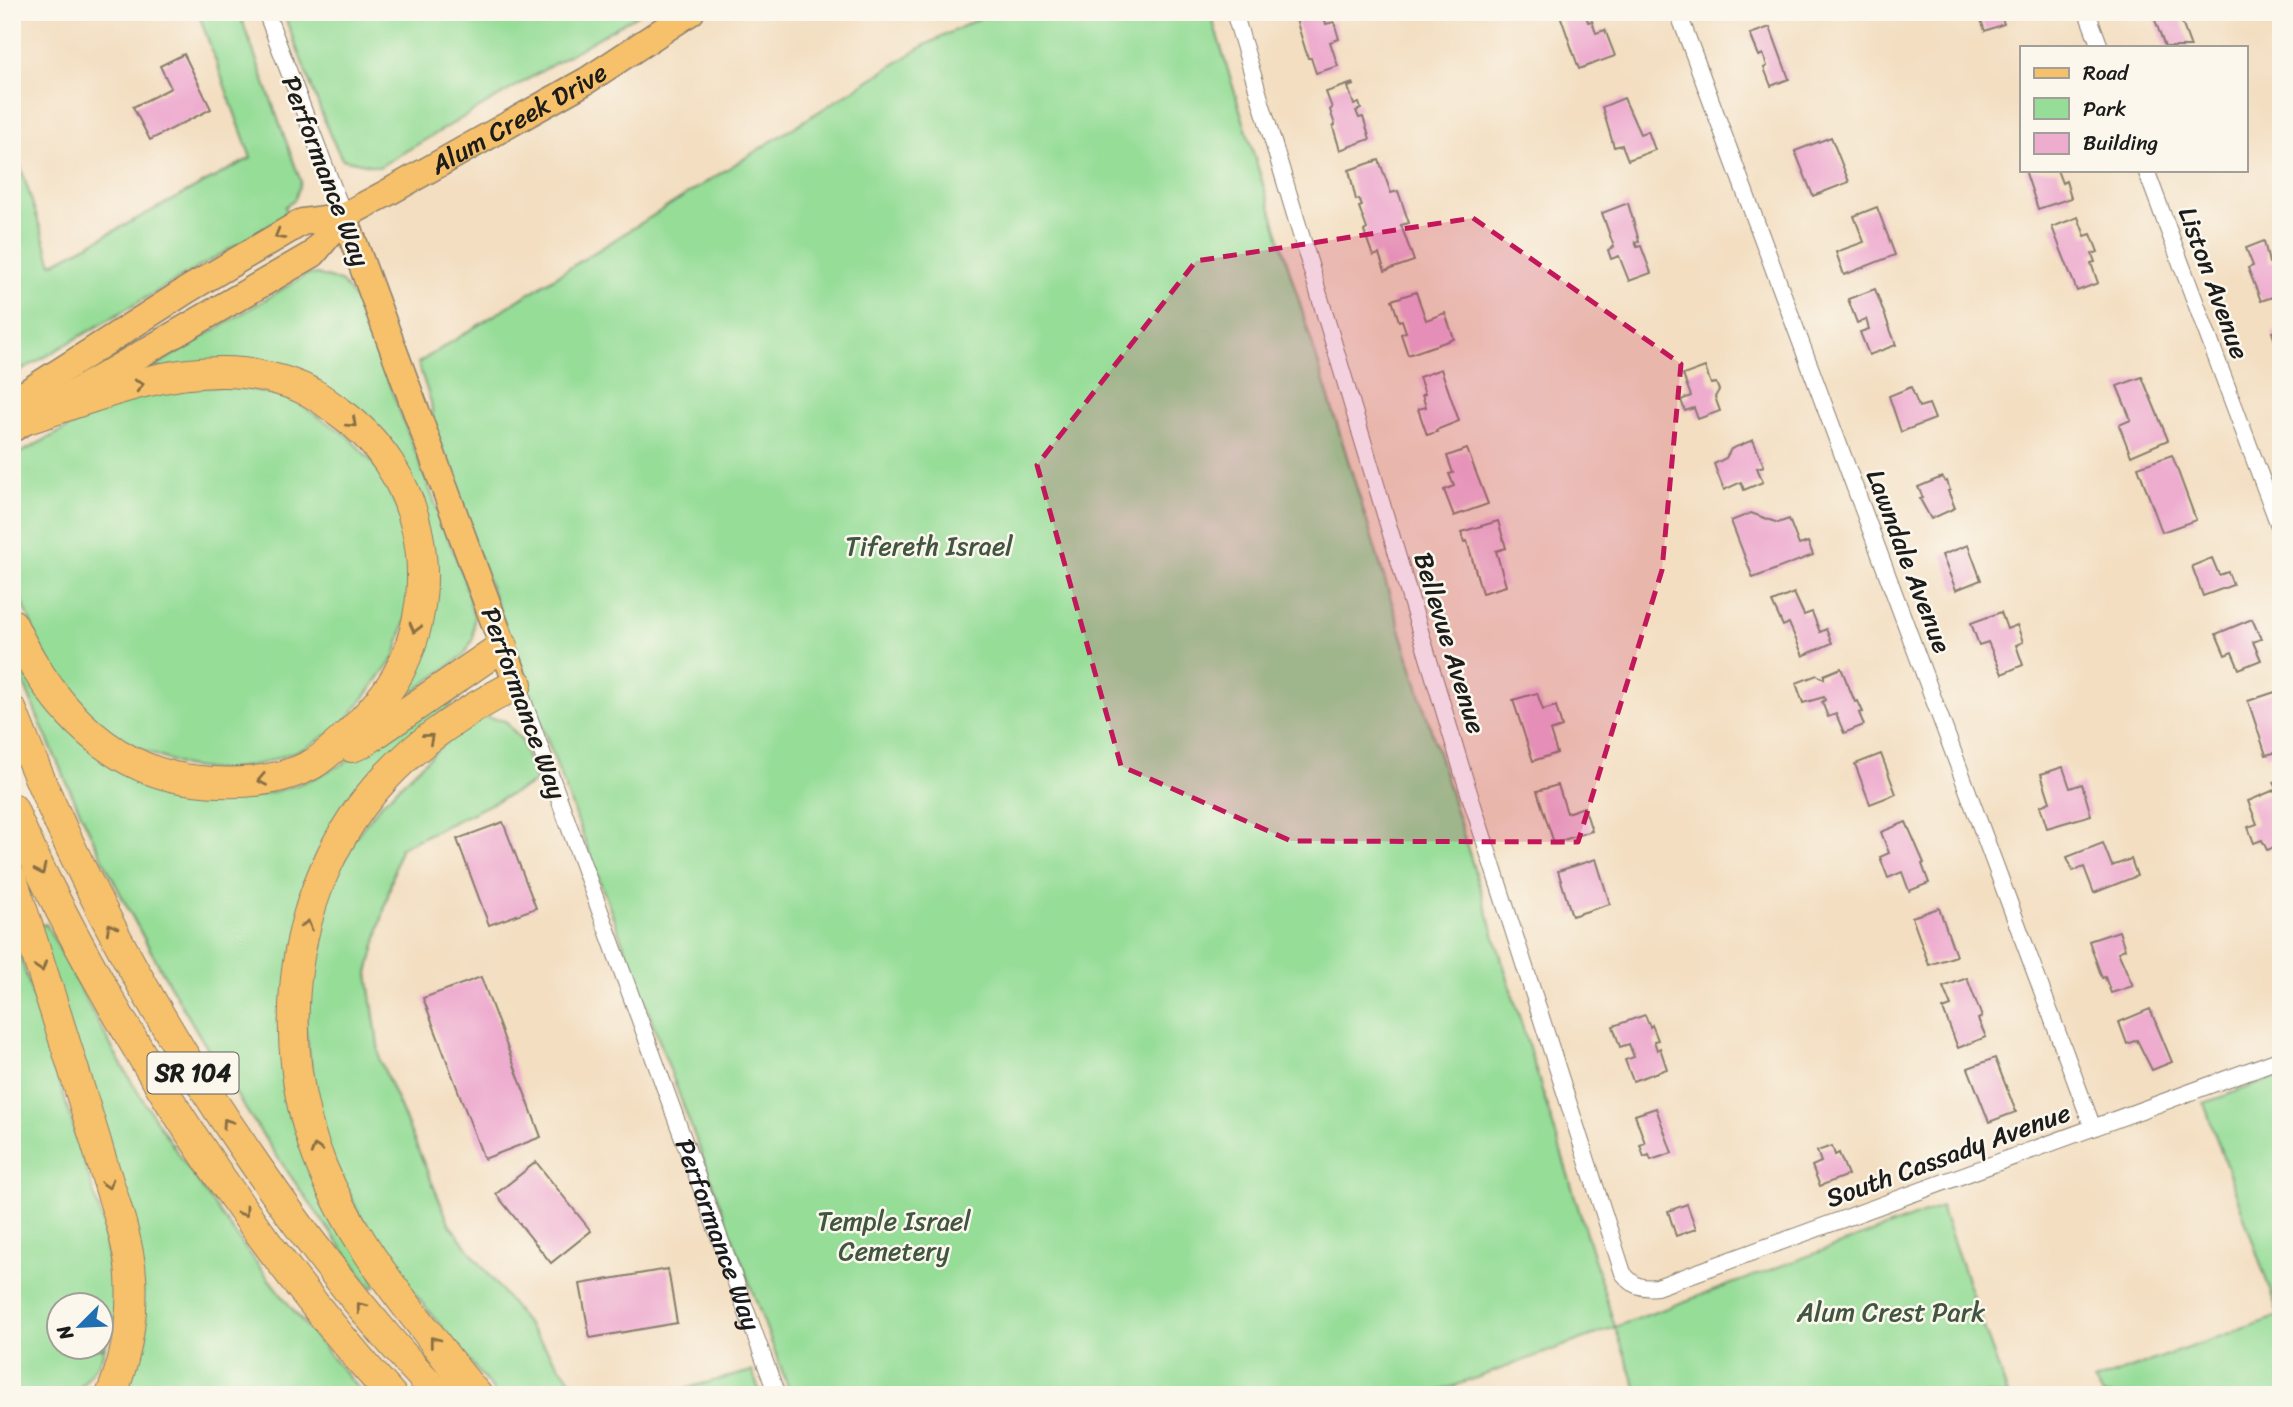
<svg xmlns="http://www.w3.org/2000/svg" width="2293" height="1407" font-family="Sriracha,sans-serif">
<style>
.green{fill:#96dd98;stroke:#597c5a;stroke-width:2;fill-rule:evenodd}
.building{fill:#eeaccf}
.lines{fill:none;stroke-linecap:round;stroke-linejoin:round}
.minor-casing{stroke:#887d6e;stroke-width:18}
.primary-casing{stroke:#887d6e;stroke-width:29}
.motorway-casing{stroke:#887d6e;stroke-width:32}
.minor{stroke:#fff;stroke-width:16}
.primary{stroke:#f6c16b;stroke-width:26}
.motorway{stroke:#f6c16b;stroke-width:30}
.oneway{stroke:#896e44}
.marked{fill:#c2185b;fill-opacity:0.2;stroke:#c2185b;stroke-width:5;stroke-dasharray:14 9;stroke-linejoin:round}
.labels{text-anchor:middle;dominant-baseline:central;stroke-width:5;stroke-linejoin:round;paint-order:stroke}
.shield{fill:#fbf7ec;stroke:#5f5e5a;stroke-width:2}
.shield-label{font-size:24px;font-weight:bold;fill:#1c1c1c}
.street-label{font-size:26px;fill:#1c1c1c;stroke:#fbf7ec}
.park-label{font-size:26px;fill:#415641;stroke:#fbf7ec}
</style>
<rect width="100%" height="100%" fill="#fbf7ec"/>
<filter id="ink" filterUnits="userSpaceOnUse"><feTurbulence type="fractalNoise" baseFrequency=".0143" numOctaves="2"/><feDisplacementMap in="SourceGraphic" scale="14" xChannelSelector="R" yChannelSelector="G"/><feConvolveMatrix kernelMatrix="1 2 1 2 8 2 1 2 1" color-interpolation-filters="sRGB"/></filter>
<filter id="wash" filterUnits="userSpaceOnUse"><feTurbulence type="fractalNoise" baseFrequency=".00686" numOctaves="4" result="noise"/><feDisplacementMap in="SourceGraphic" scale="28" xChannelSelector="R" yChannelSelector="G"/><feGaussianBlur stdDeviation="1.57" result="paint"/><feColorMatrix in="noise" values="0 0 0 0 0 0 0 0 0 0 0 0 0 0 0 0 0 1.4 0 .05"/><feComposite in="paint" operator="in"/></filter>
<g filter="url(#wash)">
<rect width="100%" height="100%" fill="#f3dec1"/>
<!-- green -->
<g class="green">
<polygon points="198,12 239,12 301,182 295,199 285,207 288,215 12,376 12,140 52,264 251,158"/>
<polygon points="283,12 642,12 379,167 342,159 330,135"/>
<polygon points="992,12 1210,12 1615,1327 1941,1207 2008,1395 1639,1395 1615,1327 1430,1395 791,1395 435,438 431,402 418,363 925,45"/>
<polygon points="317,274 342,282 359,305 463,576 474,617 473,639 464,655 392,708 432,588 348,405 153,367 306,275"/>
<polygon points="196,386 246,388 291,399 348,436 375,465 399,510 410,563 409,607 395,657 343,725 305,748 264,763 222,771 184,766 145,751 106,732 64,691 40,647 12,574 12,457 102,410 152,391"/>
<path d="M27,676C48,697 69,719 90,741C98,749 106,760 116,767C131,779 161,788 180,793C291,819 381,740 467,682L479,680L391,760L349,809L282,1022L376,1285L372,1288C255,1135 152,970 72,794C55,756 36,717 22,677Z"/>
<polygon points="482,716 505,721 521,740 536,782 400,848 368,973 380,1060 450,1225 582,1395 497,1395 413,1292 360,1215 325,1150 305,1028 309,969 325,897 354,839 381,804 462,726"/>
<path d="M46,924C77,981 106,1042 141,1097C208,1202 282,1301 364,1395H121L137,1333L37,927Z"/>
<path d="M12,929L104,1226L116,1313L101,1359L75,1395H12ZM60,1306H102V1348H60Z"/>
<polygon points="2277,1077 2281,1086 2281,1395 2103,1395 2094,1381 2279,1316 2204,1103"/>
<polygon points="752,1371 761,1395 660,1395"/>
</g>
<g id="blocks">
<!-- building -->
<g class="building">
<polygon points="1298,12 1323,12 1326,24 1334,22 1339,39 1330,42 1338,66 1316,73 1311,58 1308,58 1294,13"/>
<polygon points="1559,12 1585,12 1588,22 1592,21 1596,33 1605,30 1615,56 1579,69"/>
<polygon points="1978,12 2000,12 2004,24 1985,31"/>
<polygon points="2152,12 2178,12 2191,47 2165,47"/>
<polygon points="1770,27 1789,79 1771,86 1764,68 1767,66 1763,54 1759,56 1750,34"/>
<polygon points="184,54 211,109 150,140 133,107 171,88 160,66"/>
<polygon points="1353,83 1354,85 1348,87 1354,105 1359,103 1361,109 1356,111 1359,118 1363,117 1370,139 1340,150 1333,127 1335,125 1330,110 1332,108 1326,92"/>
<polygon points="1624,98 1640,134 1648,131 1655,150 1628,160 1622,145 1614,147 1602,107"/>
<polygon points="1831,137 1849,182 1813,196 1795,151"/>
<polygon points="1379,160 1391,193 1398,191 1409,223 1401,225 1414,261 1385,271 1379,254 1373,256 1364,231 1367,229 1359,207 1362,206 1359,199 1356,200 1349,170"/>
<polygon points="2025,170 2057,170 2062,183 2066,181 2071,198 2038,209"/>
<polygon points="1628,203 1639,241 1635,242 1637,247 1641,246 1651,273 1629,281 1619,256 1611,259 1608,250 1614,247 1602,213"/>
<polygon points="1877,207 1895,255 1844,275 1836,252 1864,242 1854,216"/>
<polygon points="2078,217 2085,236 2091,234 2098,252 2092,254 2095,262 2091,263 2098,283 2077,291 2052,227"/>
<polygon points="2264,241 2269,263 2274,261 2278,273 2276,274 2281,294 2261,301 2248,268 2253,266 2246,248"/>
<polygon points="1875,289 1896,345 1869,355 1860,332 1869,329 1866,319 1857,323 1848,299"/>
<polygon points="1416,292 1426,320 1445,313 1454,339 1408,355 1401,334 1406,332 1402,320 1399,321 1392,300"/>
<polygon points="2281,329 2281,356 2280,356 2272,332"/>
<polygon points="1705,367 1711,384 1716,383 1719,390 1715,397 1720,411 1698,419 1694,408 1685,411 1681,400 1691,396 1683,375"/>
<polygon points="1441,369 1459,421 1436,430 1437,432 1427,435 1418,409 1426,407 1422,395 1425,394 1419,377"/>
<polygon points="2142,377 2168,440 2131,456 2119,425 2131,420 2117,386"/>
<polygon points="1911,387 1919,407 1929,404 1935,419 1901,432 1889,396"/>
<polygon points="1753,440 1764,466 1757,468 1763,482 1744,490 1741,482 1724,490 1714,464 1726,458 1731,449"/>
<polygon points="1467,449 1488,504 1454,516 1444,490 1454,486 1449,474 1453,473 1447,456"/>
<polygon points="2172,455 2196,520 2162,532 2138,467"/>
<polygon points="1942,477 1945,482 1947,481 1950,490 1948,491 1955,508 1931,519 1920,499 1923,498 1918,487"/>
<polygon points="1751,513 1778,523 1789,519 1799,545 1808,542 1813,555 1753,578 1731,521"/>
<polygon points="1498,521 1506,548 1496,551 1506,586 1482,593 1467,541 1464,542 1461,532"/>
<polygon points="1968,545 1981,580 1956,590 1942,555"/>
<polygon points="2212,558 2219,575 2228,572 2233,585 2203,596 2192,566"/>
<polygon points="1794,593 1804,615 1812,612 1820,632 1826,629 1832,643 1803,656 1789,623 1783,626 1772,602"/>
<polygon points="2001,612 2007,629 2017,625 2023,642 2016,645 2023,665 2002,674 1988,642 1979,645 1971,623"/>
<polygon points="2252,619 2261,639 2253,642 2261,660 2239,669 2232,652 2225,655 2216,634"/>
<polygon points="1841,668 1855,702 1858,701 1863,712 1859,713 1864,725 1844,733 1836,714 1828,717 1822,702 1825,700 1824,697 1803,703 1796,683 1817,675 1824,679 1824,675"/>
<polygon points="2278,691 2281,700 2281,751 2266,755 2248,701"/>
<polygon points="1537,693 1543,710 1556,706 1562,727 1550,731 1557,753 1533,761 1513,700"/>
<polygon points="1881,754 1896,794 1870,804 1855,764"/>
<polygon points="2063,767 2070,788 2082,784 2091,815 2047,828 2040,806 2050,802 2041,774"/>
<polygon points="2281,779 2281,845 2267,850 2262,840 2254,843 2248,827 2257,824 2248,801 2277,789 2274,782"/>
<polygon points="1558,785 1567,813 1584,807 1592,831 1554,843 1537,791"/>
<polygon points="503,822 536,908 489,925 457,839"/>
<polygon points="1906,822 1924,863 1922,864 1929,883 1909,891 1902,872 1888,878 1880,857 1889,853 1881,832"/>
<polygon points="2103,843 2112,866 2131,859 2137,876 2094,893 2084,867 2073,871 2067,857"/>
<polygon points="1596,859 1610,904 1572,916 1558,871"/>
<polygon points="1939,908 1956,956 1929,965 1912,917"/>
<polygon points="2119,931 2125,949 2118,952 2133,986 2111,993 2105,977 2102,978 2089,941"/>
<polygon points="481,977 541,1137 484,1159 423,998"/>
<polygon points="1967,978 1982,1017 1978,1019 1986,1037 1958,1048 1943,1009 1951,1006 1943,987"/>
<polygon points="2150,1009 2172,1062 2152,1070 2137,1040 2127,1044 2119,1022"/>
<polygon points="1645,1015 1650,1027 1652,1025 1658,1040 1654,1041 1657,1050 1660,1048 1667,1069 1633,1081 1625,1060 1634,1057 1629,1044 1620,1047 1613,1026"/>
<polygon points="1995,1058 2016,1112 1989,1122 1968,1068"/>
<polygon points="1656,1108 1672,1153 1651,1160 1649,1155 1644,1157 1640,1145 1645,1143 1635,1115"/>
<polygon points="1832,1146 1835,1155 1839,1153 1848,1175 1820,1186 1812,1166 1821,1162 1817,1151"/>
<polygon points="536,1162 591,1231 551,1263 496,1194"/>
<polygon points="1687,1204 1696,1229 1676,1236 1668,1211"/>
<polygon points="668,1269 677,1323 590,1338 580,1284"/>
</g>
</g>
</g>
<g filter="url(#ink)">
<use href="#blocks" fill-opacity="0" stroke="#887d6e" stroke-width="2"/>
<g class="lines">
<defs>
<g id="minor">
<polyline points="266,12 344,216"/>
<path d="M1234,12L1464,777L1623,1273C1633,1286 1641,1289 1657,1287L2281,1059"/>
<polyline points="1678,12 2093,1128"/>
<polyline points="2087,12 2100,47"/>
<polyline points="2146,170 2281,531"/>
<path id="s1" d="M517,684L777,1395"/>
</g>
<g id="primary">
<polyline points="344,216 517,684"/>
<path id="s2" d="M12,402L187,290L302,222L344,216L387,193L586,81L691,12"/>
<polyline points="12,429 313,254 344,216"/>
</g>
<g id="motorway">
<path d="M12,624C46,697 101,765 185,779C227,785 272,785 311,765C327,756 341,741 354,729C371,712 388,693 399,672C445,583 421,468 338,411C329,405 320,397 310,392C285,379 251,372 223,372C156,371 90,399 27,419"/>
<path d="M12,711C75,873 158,1025 257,1167C312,1247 372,1324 439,1395"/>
<polyline points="352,747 362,743 503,646"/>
<path d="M12,808C37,868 68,926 100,983C182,1131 278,1269 391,1395"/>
<path d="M12,879C41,966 69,1054 96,1142C107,1182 124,1223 130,1265C135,1308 128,1355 111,1395"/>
<path d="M477,1395C458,1374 441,1351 424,1328C384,1278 347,1227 322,1167C270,1041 289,881 384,779C422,738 467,710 517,684"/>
</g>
</defs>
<!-- minor casing -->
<use href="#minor" class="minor-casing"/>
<!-- primary casing -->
<use href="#primary" class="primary-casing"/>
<!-- motorway casing -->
<use href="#motorway" class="motorway-casing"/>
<!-- minor -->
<use href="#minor" class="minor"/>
<!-- primary -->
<use href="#primary" class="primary"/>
<!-- motorway -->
<use href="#motorway" class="motorway"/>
</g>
<!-- one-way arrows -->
<defs><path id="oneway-chevron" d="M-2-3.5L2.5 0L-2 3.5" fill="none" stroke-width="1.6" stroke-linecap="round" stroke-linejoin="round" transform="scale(1.75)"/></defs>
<g class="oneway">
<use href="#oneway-chevron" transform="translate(279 235) rotate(150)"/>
<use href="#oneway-chevron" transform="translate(139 385) rotate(-14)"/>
<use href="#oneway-chevron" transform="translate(352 423) rotate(42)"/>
<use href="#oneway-chevron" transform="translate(415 628) rotate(105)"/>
<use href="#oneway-chevron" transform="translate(429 738) rotate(-41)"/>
<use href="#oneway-chevron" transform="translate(262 780) rotate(169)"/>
<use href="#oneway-chevron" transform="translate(41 870) rotate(65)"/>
<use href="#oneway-chevron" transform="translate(307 925) rotate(-75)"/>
<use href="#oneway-chevron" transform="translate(111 928) rotate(-118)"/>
<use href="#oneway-chevron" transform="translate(41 967) rotate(72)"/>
<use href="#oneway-chevron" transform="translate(227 1123) rotate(-124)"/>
<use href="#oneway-chevron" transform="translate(316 1149) rotate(-108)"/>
<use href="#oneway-chevron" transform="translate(108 1184) rotate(73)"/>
<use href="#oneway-chevron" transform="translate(244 1212) rotate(55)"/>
<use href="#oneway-chevron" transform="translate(361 1307) rotate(-129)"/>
<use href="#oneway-chevron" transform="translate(434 1341) rotate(-128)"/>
</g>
</g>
<!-- marked area -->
<path class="marked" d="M1473,218L1681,364L1662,570L1578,842L1291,841L1121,766L1037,465L1196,261Z"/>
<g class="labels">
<!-- shield labels -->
<rect class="shield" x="147.5" y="1052.5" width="91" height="41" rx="5"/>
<g class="shield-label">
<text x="193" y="1073">SR 104</text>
</g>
<!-- street labels -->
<g class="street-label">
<text stroke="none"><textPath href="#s2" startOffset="584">Alum Creek Drive</textPath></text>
<text transform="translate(326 171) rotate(69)">Performance Way</text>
<text transform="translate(2214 283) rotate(70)">Liston Avenue</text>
<text transform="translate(1909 561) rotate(69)">Lawndale Avenue</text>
<text transform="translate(1450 643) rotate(73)">Bellevue Avenue</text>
<text transform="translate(524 703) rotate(70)">Performance Way</text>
<text transform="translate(1948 1155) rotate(-20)">South Cassady Avenue</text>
<text stroke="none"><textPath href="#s1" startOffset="586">Performance Way</textPath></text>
</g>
<!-- park labels -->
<g class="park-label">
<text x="929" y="546">Tifereth Israel</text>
<text x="894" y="1221">Temple Israel<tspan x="894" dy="30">Cemetery</tspan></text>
<text x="1891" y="1312">Alum Crest Park</text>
</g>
</g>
<!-- margin -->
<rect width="2293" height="1407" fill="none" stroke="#fbf7ec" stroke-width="42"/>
<!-- legend -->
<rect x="2020" y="46" width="228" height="126" fill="#fbf7ec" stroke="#a29f99" stroke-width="2"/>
<rect x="2034" y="68" width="35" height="10" fill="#f6c16b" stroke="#a29f99" stroke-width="2"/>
<text x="2083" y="80" font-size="21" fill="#1c1c1c">Road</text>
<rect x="2034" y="98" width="35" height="21" fill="#96dd98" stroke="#a29f99" stroke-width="2"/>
<text x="2083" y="116" font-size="21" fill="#1c1c1c">Park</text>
<rect x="2034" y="133" width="35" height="21" fill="#eeaccf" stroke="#a29f99" stroke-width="2"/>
<text x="2083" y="150" font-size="21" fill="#1c1c1c">Building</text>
<!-- north arrow -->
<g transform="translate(80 1326) rotate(246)"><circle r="33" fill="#fbf7ec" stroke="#a29f99" stroke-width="2"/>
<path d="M0-5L12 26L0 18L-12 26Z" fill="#1f6fb2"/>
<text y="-10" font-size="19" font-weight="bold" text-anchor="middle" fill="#1c1c1c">N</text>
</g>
</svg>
